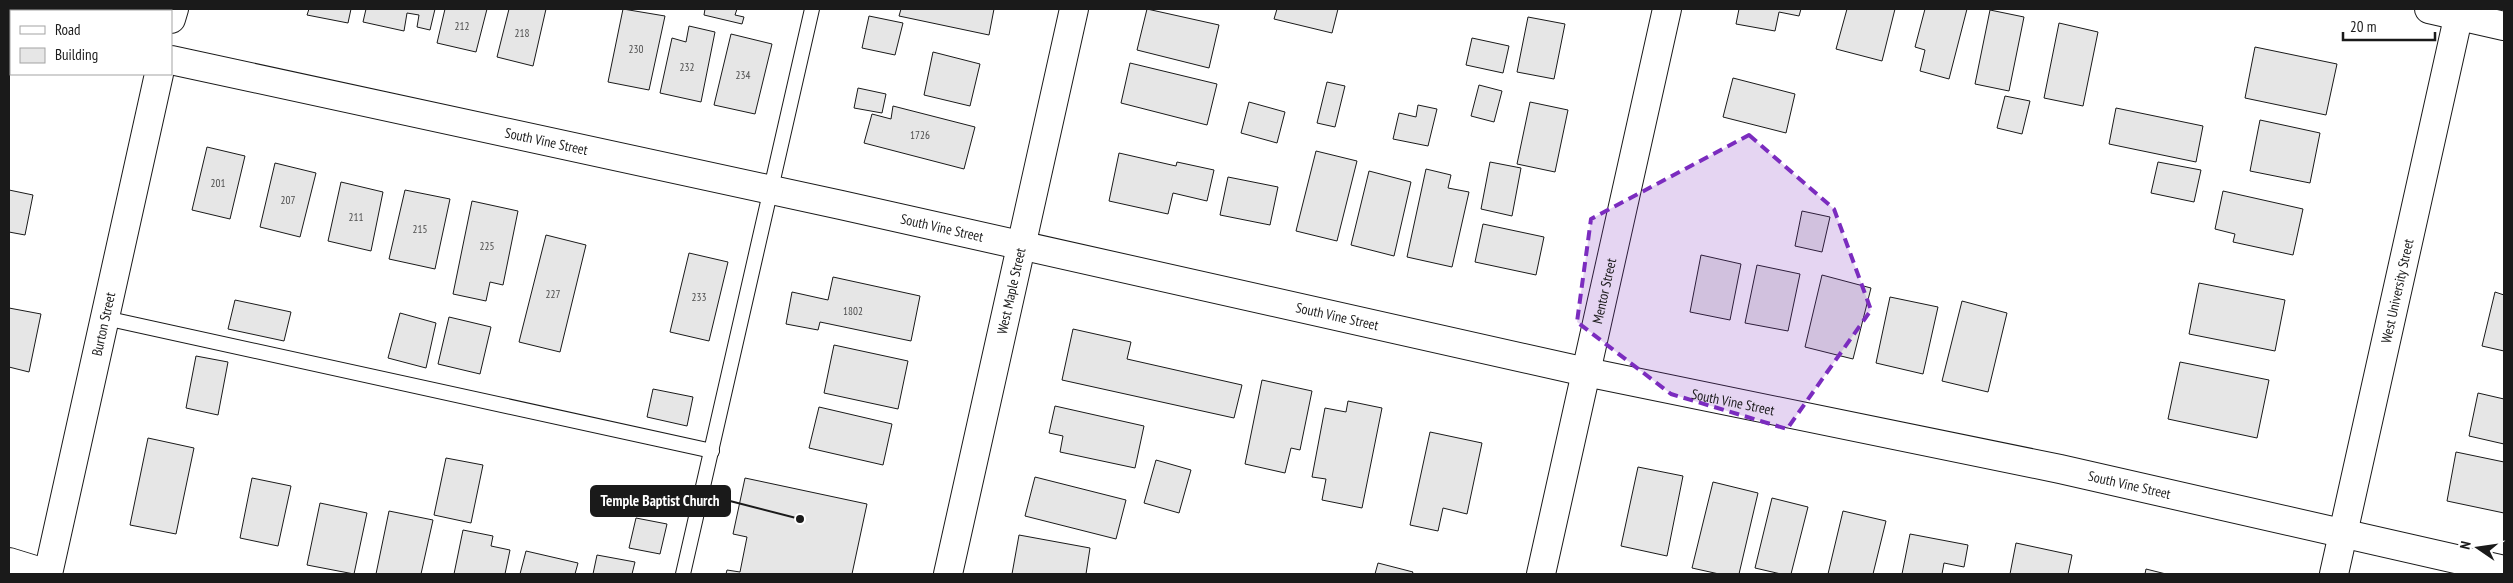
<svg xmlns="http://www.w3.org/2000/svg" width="2513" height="583" font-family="'PT Sans Narrow',sans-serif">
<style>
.building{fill:#e6e6e6;stroke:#1a1a1a}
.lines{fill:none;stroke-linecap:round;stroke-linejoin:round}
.service-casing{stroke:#1a1a1a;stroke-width:16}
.minor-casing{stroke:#1a1a1a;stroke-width:30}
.tertiary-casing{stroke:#1a1a1a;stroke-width:30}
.service{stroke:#fff;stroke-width:14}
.minor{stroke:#fff;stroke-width:28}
.tertiary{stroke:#fff;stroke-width:28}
.marked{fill:#7b2cbf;fill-opacity:0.2;stroke:#7b2cbf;stroke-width:4;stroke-dasharray:10 6;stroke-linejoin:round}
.labels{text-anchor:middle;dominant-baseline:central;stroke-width:4;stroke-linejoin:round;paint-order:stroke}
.number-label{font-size:11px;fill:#4d4d4d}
.street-label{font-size:14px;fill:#1a1a1a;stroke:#fff}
.leader{fill:none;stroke:#1a1a1a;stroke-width:2}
.callout-dot{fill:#1a1a1a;stroke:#fff;stroke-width:2}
.callout{fill:#1a1a1a;stroke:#1a1a1a;stroke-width:2}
.callout-label{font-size:15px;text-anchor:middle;font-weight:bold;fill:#fff}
</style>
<rect width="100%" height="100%" fill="#fff"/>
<!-- building -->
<g class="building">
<polygon points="309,9 351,9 348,23 307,15"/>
<polygon points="366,9 435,9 430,30 417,27 419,15 407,13 404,31 363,22"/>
<polygon points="445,9 487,9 476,52 437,43"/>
<polygon points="509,9 546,9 533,66 497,57"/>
<polygon points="623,9 665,16 649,90 608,82"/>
<polygon points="705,9 737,9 735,15 744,17 742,24 704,15"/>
<polygon points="901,9 994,9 989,35 899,16"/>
<polygon points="1147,9 1219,25 1209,68 1137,50"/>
<polygon points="1277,9 1338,9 1332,33 1274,19"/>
<polygon points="1739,9 1801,9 1799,16 1779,12 1775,31 1736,24"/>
<polygon points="1847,9 1895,9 1882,61 1836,49"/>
<polygon points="1925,9 1967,9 1949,79 1920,71 1925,50 1915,47"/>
<polygon points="1990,10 2024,17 2009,91 1975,84"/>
<polygon points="869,16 903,23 895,55 862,48"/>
<polygon points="1528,17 1565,24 1554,79 1517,72"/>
<polygon points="2059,23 2098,32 2083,106 2044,98"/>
<polygon points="689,26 715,32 701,102 660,93 672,38 686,42"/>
<polygon points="731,34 772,44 755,114 714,105"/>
<polygon points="1472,38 1509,46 1503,73 1466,65"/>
<polygon points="2255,47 2337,64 2326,115 2245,98"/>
<polygon points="933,52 980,64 970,106 924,95"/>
<polygon points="1130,63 1217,84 1207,125 1121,103"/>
<polygon points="1733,78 1795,94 1786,133 1723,117"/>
<polygon points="1327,82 1345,86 1335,127 1317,123"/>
<polygon points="1479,85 1502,91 1494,122 1471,116"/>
<polygon points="858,88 886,94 882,113 854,108"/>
<polygon points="2005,96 2030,101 2022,134 1997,128"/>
<polygon points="1249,102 1285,112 1277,143 1241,133"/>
<polygon points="1530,102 1568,110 1555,172 1517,164"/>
<polygon points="1418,105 1437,109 1428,146 1393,139 1399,113 1416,117"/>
<polygon points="893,106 975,127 964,169 864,143 872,114 891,119"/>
<polygon points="2116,108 2203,126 2196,162 2109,144"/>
<polygon points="2260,120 2320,133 2310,183 2250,171"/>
<polygon points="207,147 245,156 230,219 192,210"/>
<polygon points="1316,151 1357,161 1337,241 1296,231"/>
<polygon points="1119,153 1176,166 1177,162 1214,170 1207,201 1173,193 1168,214 1109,201"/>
<polygon points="1490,162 1521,168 1512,216 1481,209"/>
<polygon points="2158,162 2201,170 2194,202 2151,193"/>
<polygon points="275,163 316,173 300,237 260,227"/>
<polygon points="1426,169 1451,175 1448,188 1469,192 1452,267 1407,257"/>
<polygon points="1369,171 1411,182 1394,256 1351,245"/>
<polygon points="1228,177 1278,187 1270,225 1220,215"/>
<polygon points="341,182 383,192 371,251 328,241"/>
<polygon points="9,190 33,195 25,235 9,232"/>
<polygon points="405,190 450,199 435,269 389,259"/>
<polygon points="2223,191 2303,209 2293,255 2233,242 2235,234 2215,229"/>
<polygon points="472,201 518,211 503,285 490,282 486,301 453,294"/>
<polygon points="1802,211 1830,217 1822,252 1795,246"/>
<polygon points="1483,224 1544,237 1536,275 1475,262"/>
<polygon points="546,235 586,245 560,352 519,342"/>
<polygon points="689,253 728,262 709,341 670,332"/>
<polygon points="1701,255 1741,264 1730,320 1690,312"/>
<polygon points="1757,265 1800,274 1788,331 1745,323"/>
<polygon points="1822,275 1871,288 1853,359 1805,347"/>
<polygon points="833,277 920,296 911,341 820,322 818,330 786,324 792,292 828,300"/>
<polygon points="2199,283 2285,300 2275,351 2189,334"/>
<polygon points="2495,292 2504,295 2504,351 2482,346"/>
<polygon points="1890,297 1938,307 1923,374 1876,363"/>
<polygon points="235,300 291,312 284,341 228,329"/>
<polygon points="1962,301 2007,313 1988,392 1942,381"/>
<polygon points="9,308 41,314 29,372 9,367"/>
<polygon points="400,313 436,323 426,368 388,358"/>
<polygon points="449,317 491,327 480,374 438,364"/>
<polygon points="1073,329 1131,342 1127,359 1242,385 1234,418 1062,380"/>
<polygon points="834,345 908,361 898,409 824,393"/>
<polygon points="196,356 228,362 218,415 186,408"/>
<polygon points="2180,362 2269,380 2257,438 2168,419"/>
<polygon points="1262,380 1312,391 1300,450 1291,448 1285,473 1245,464"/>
<polygon points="653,389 693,397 687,426 647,417"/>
<polygon points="2478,393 2504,399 2504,444 2469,436"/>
<polygon points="1348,401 1382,408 1362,508 1322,500 1326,479 1312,477 1325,408 1346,412"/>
<polygon points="1055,406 1144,426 1135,468 1060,452 1063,436 1049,433"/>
<polygon points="819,407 892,424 883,465 809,448"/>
<polygon points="1430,432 1482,443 1467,514 1443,508 1438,531 1410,525"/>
<polygon points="148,438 194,448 176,534 130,525"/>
<polygon points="2456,452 2504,462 2504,513 2447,501"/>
<polygon points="446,458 483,465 471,523 434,515"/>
<polygon points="1156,460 1191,470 1179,513 1144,503"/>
<polygon points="1638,467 1683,476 1667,556 1621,546"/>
<polygon points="1035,477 1126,500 1116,539 1025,516"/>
<polygon points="252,478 291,486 278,546 240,538"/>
<polygon points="745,478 867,504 852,574 726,574 727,570 740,572 747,537 733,534"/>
<polygon points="1713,482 1758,493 1739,574 1719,574 1692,568"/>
<polygon points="1772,498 1808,507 1791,574 1781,574 1755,568"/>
<polygon points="320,503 367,513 354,574 307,565"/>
<polygon points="389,511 433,520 421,574 376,574"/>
<polygon points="1843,511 1886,521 1873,574 1828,574"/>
<polygon points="636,518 667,524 660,554 629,548"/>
<polygon points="463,530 493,536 491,546 510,550 505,574 454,574"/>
<polygon points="1910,534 1968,545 1964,567 1944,563 1942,574 1902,574"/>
<polygon points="1019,535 1090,548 1086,574 1012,574"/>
<polygon points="2016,543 2072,555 2068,574 2010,574"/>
<polygon points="526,551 578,563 575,574 520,574"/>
<polygon points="597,555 635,562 632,574 593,574"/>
<polygon points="1378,563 1413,572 1412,574 1375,574"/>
<polygon points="2146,569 2166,574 2145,574"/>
</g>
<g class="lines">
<defs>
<g id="service">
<polyline points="105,318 712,451"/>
<polyline points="683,574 812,9"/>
</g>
<g id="minor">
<polyline points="2429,9 2504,26"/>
<polyline points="171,19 174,9"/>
<polyline points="9,24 11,24"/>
<path id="s1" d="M171,60L841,205L1586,372L2060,469L2504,570"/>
<polyline points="9,562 48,574"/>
<path id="s2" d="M48,574L159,74"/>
<path id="s3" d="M1541,574L1667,9"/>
<path id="s4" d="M2334,574L2460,9"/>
</g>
<g id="tertiary">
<path id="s5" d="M948,574L1074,9"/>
</g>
</defs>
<!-- service casing -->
<use href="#service" class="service-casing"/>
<!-- minor casing -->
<use href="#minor" class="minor-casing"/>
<!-- tertiary casing -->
<use href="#tertiary" class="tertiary-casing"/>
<!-- service -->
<use href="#service" class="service"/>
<!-- minor -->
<use href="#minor" class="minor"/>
<!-- tertiary -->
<use href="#tertiary" class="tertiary"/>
</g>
<!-- marked area -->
<path class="marked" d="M1749,135L1834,209L1871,310L1787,429L1671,394L1577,322L1591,219Z"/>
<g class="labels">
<!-- number labels -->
<g class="number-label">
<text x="462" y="26">212</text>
<text x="522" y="33">218</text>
<text x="636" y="49">230</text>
<text x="687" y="67">232</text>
<text x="743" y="75">234</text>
<text x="920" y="135">1726</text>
<text x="218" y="183">201</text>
<text x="288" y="200">207</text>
<text x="356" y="217">211</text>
<text x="420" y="229">215</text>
<text x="487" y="246">225</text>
<text x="553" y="294">227</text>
<text x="699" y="297">233</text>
<text x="853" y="311">1802</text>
</g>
<!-- street labels -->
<g class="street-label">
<text stroke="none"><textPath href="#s1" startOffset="384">South Vine Street</textPath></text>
<text stroke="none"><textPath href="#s1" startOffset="789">South Vine Street</textPath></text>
<text stroke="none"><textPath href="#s5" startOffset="290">West Maple Street</textPath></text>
<text stroke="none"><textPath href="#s4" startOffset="290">West University Street</textPath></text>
<text stroke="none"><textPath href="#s3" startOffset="290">Mentor Street</textPath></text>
<text stroke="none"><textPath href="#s1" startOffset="1194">South Vine Street</textPath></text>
<text stroke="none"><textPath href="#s2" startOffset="256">Burton Street</textPath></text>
<text stroke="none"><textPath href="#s1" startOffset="1599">South Vine Street</textPath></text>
<text stroke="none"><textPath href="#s1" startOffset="2004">South Vine Street</textPath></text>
</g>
</g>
<!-- callouts -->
<path class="leader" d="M800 519L730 501"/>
<circle class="callout-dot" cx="800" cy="519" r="5"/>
<rect class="callout" x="591" y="486" width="139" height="30" rx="5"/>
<g class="callout-label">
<text x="660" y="506">Temple Baptist Church</text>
</g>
<!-- border -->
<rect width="2513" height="583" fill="none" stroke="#1a1a1a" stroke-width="20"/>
<!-- legend -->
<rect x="10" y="10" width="162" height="65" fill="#ffffff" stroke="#a3a3a3"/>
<rect x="20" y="26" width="25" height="8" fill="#ffffff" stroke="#a3a3a3"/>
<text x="55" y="35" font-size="15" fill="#1a1a1a">Road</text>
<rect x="20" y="48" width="25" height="15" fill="#e6e6e6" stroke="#a3a3a3"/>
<text x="55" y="60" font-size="15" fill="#1a1a1a">Building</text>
<!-- north arrow -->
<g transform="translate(2478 548) rotate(283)" stroke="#ffffff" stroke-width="4" paint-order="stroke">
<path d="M0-4L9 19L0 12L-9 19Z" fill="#1a1a1a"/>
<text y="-8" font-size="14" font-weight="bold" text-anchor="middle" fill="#1a1a1a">N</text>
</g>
<!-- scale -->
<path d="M2343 32v8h92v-8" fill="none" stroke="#1a1a1a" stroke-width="2.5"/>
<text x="2350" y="32" font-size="15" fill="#1a1a1a" stroke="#ffffff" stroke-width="4" paint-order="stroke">20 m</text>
</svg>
